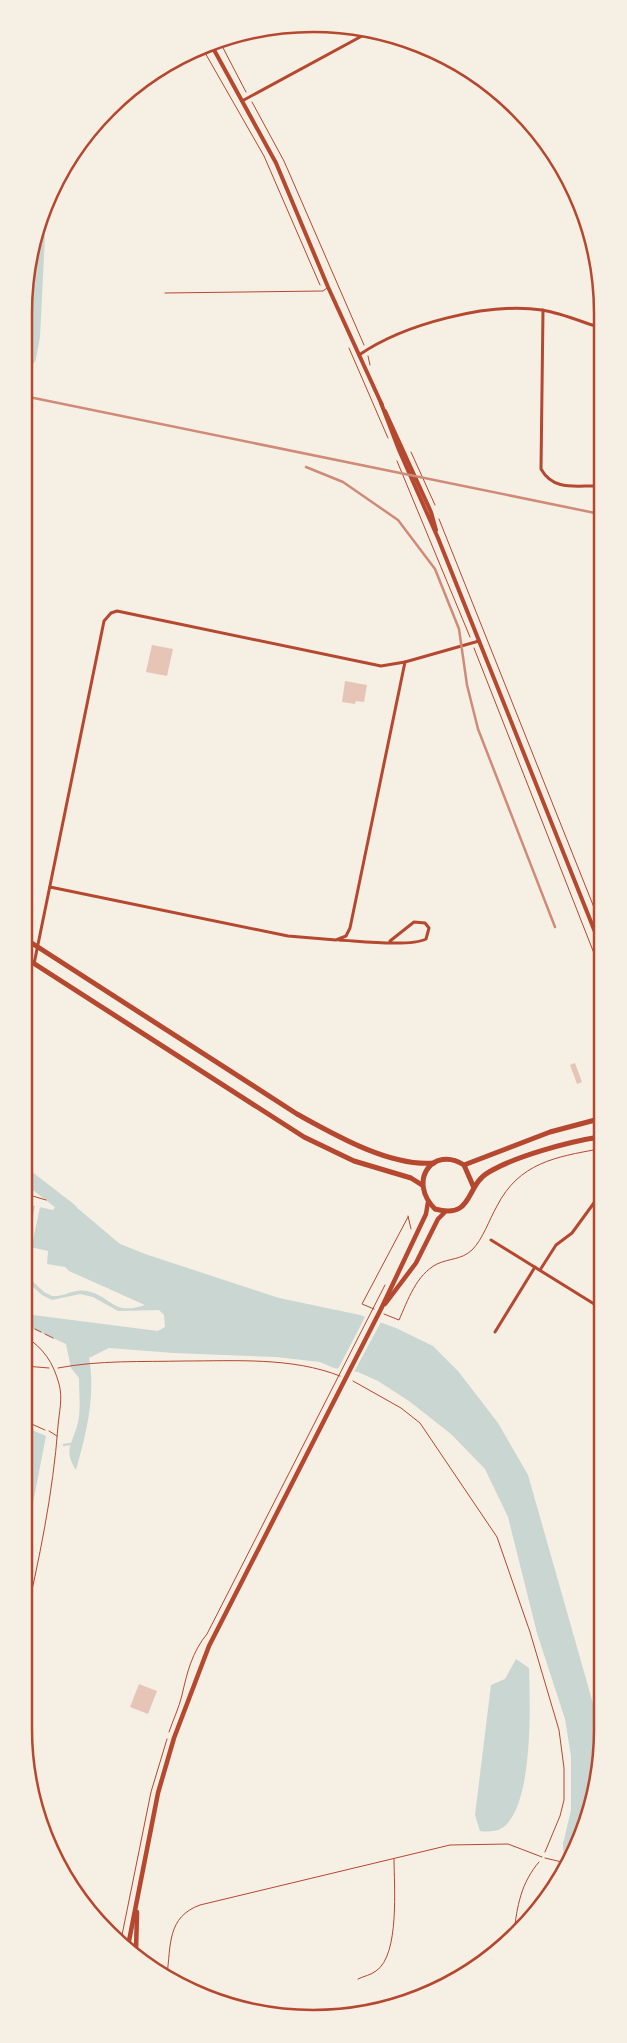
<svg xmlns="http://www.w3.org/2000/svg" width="627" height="2043" font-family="Quicksand,sans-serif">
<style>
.water{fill:#c9d6d2}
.pier{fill:#f6efe4}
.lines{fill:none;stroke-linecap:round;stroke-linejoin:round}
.stream{stroke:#c9d6d2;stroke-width:2.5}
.river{stroke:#c9d6d2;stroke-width:14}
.building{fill:#e6c5b7}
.path{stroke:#b5482f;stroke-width:1}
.service{stroke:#b5482f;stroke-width:1}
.minor{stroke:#b5482f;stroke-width:3}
.tertiary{stroke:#b5482f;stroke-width:4}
.secondary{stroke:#b5482f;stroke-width:4.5}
.primary{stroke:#b5482f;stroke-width:5}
.rail{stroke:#cf8b77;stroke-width:2.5}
.rim{fill:none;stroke:#b5482f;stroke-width:2.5}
</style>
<rect width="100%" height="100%" fill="#f6efe4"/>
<!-- water -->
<g class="water">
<path d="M58,1195L61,1198L63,1196L120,1244L148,1255L279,1298L360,1315L396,1328L433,1346L458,1371L498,1423L528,1475L598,1721V1786L564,1866L563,1844L571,1810V1756L565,1719L537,1633L508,1517L485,1469L451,1434L409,1401L378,1381L358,1372L334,1368L320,1362L276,1357L174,1353L109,1348L89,1358C96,1396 86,1434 76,1470C62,1449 74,1442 78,1422C81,1408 79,1392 79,1378L71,1368L66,1344L25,1325V1314L158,1331L165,1327L164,1315L159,1310L118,1311L93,1297L80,1294L52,1300L42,1295L25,1280V1274L44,1292L52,1296C65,1297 74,1288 87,1291C113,1297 112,1316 145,1305L69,1271L65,1267L47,1264L48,1251L26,1246V1202L30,1205L53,1210L58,1203L54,1200Z"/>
<polygon points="25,1427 46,1436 33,1503 25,1509"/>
<path d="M516,1659L529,1668C530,1703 534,1807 502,1828C496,1832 487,1832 480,1831L475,1815L491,1685L505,1679Z"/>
</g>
<!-- pier -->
<g class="pier">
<polygon points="35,1206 40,1207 31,1250 27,1249"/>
<polygon points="366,1315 382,1320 353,1374 337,1371"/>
</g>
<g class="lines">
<!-- stream -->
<polyline class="stream" points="64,1445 70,1444"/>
<!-- river -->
<g class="river">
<polyline points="29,358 33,337 38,236"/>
<polyline points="26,1176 70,1210"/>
</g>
</g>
<!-- building -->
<g class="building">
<polygon points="152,645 173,649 167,676 146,672"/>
<polygon points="345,681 367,685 364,702 356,701 355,704 342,702"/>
<polygon points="575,1063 582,1082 577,1084 570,1065"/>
<polygon points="139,1684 157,1691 148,1714 130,1707"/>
</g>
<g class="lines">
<!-- path -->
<g class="path">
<polyline points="221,44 246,92"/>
<polyline points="204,51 264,156 320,285"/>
<polyline points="252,102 284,161 364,345"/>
<polyline points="349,348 388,438"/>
<polyline points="368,356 370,365"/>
<polyline points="411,452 435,505"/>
<polyline points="397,461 470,637"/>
<polyline points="439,519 599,920"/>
<polyline points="474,648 599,966"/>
<polyline points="408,1216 411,1229"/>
<polyline points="374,1309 362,1304 408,1217"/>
<path d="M384,1314L399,1320C408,1300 416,1275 437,1264C450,1258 461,1260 472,1250C483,1239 489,1220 497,1206C519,1163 555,1157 599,1149"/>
<polyline points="35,1329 41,1332"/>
<polyline points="45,1334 53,1338"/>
<polyline points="25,1366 49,1368"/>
<path d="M58,1368C99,1360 142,1362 184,1361C235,1361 292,1357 340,1376"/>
<polyline points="353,1381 401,1408 420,1423 497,1537 530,1632 559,1730 564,1768 564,1800 560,1816 545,1852"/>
<polyline points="25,1421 45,1430"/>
<path d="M169,1732C173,1720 179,1708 182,1695C187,1673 192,1652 207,1634L385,1285"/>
<polyline points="545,1858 566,1863"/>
<path d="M514,1933C517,1906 521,1883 539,1862"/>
<polyline points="121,1940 151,1792 167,1739"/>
</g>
<!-- service -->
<g class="service">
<polyline points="165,293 323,291 327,288"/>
<polyline points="26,1194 46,1200"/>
<polyline points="49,1431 57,1436"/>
<path d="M24,1626C39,1560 53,1494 58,1426C59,1413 63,1398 59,1384C53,1362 44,1349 25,1336"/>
<path d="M167,1975C171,1945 167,1917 200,1905L450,1845L508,1844L542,1857"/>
<path d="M358,1979C364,1976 371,1975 376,1971C400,1955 394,1885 394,1859"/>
</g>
<!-- minor -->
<g class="minor">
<polyline points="242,101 373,30"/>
<path d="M543,310L541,469C554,492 577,485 600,486"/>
<path d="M359,355C404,324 488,302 542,310C561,313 582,322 601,328"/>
<polyline points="50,887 288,936 336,940 346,936 350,928 405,662 479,641"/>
<path d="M339,940C359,941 410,947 426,939L429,928L425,923L414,922L390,941"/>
<polyline points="34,964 104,621 111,613 117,611 381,666 405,662"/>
<polyline points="491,1240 599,1307"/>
<polyline points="540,1270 556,1245 572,1233 599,1196"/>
<polyline points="495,1332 535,1267"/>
</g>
<!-- tertiary -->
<g class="tertiary">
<polyline points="213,48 276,163 328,287 382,405"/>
<polyline points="381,403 399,450 438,538 599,942"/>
<polyline points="385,411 431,512 436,530"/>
</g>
<!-- secondary -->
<g class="secondary">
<polyline points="385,1304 416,1263 438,1219 445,1212"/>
<polyline points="128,1946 158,1793 174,1738 209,1646 381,1309 426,1214 428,1202"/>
<polyline points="136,1952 137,1912"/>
</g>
<!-- primary -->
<g class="primary">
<path d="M27,940L297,1114C335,1135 390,1167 434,1163"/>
<polyline points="27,959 304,1137 354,1161 411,1178 422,1185"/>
<polyline points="464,1165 550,1132 599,1119"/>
<path d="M474,1188L464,1165C433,1145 407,1181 435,1209C474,1220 465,1185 489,1172C516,1156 568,1142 599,1137"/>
</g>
<!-- rail -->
<g class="rail">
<polyline points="29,397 600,514"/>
<polyline points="306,467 343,482 398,520 435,569 459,629 467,685 478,729 555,927"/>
</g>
</g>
<!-- crop -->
<path d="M0 0H627V2043H0ZM313 32H313A281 281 0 0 1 594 313V1729A281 281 0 0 1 313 2010H313A281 281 0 0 1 32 1729V313A281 281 0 0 1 313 32Z" fill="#f6efe4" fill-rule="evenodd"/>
<path class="rim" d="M313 32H313A281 281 0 0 1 594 313V1729A281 281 0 0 1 313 2010H313A281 281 0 0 1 32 1729V313A281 281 0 0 1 313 32Z"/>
</svg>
